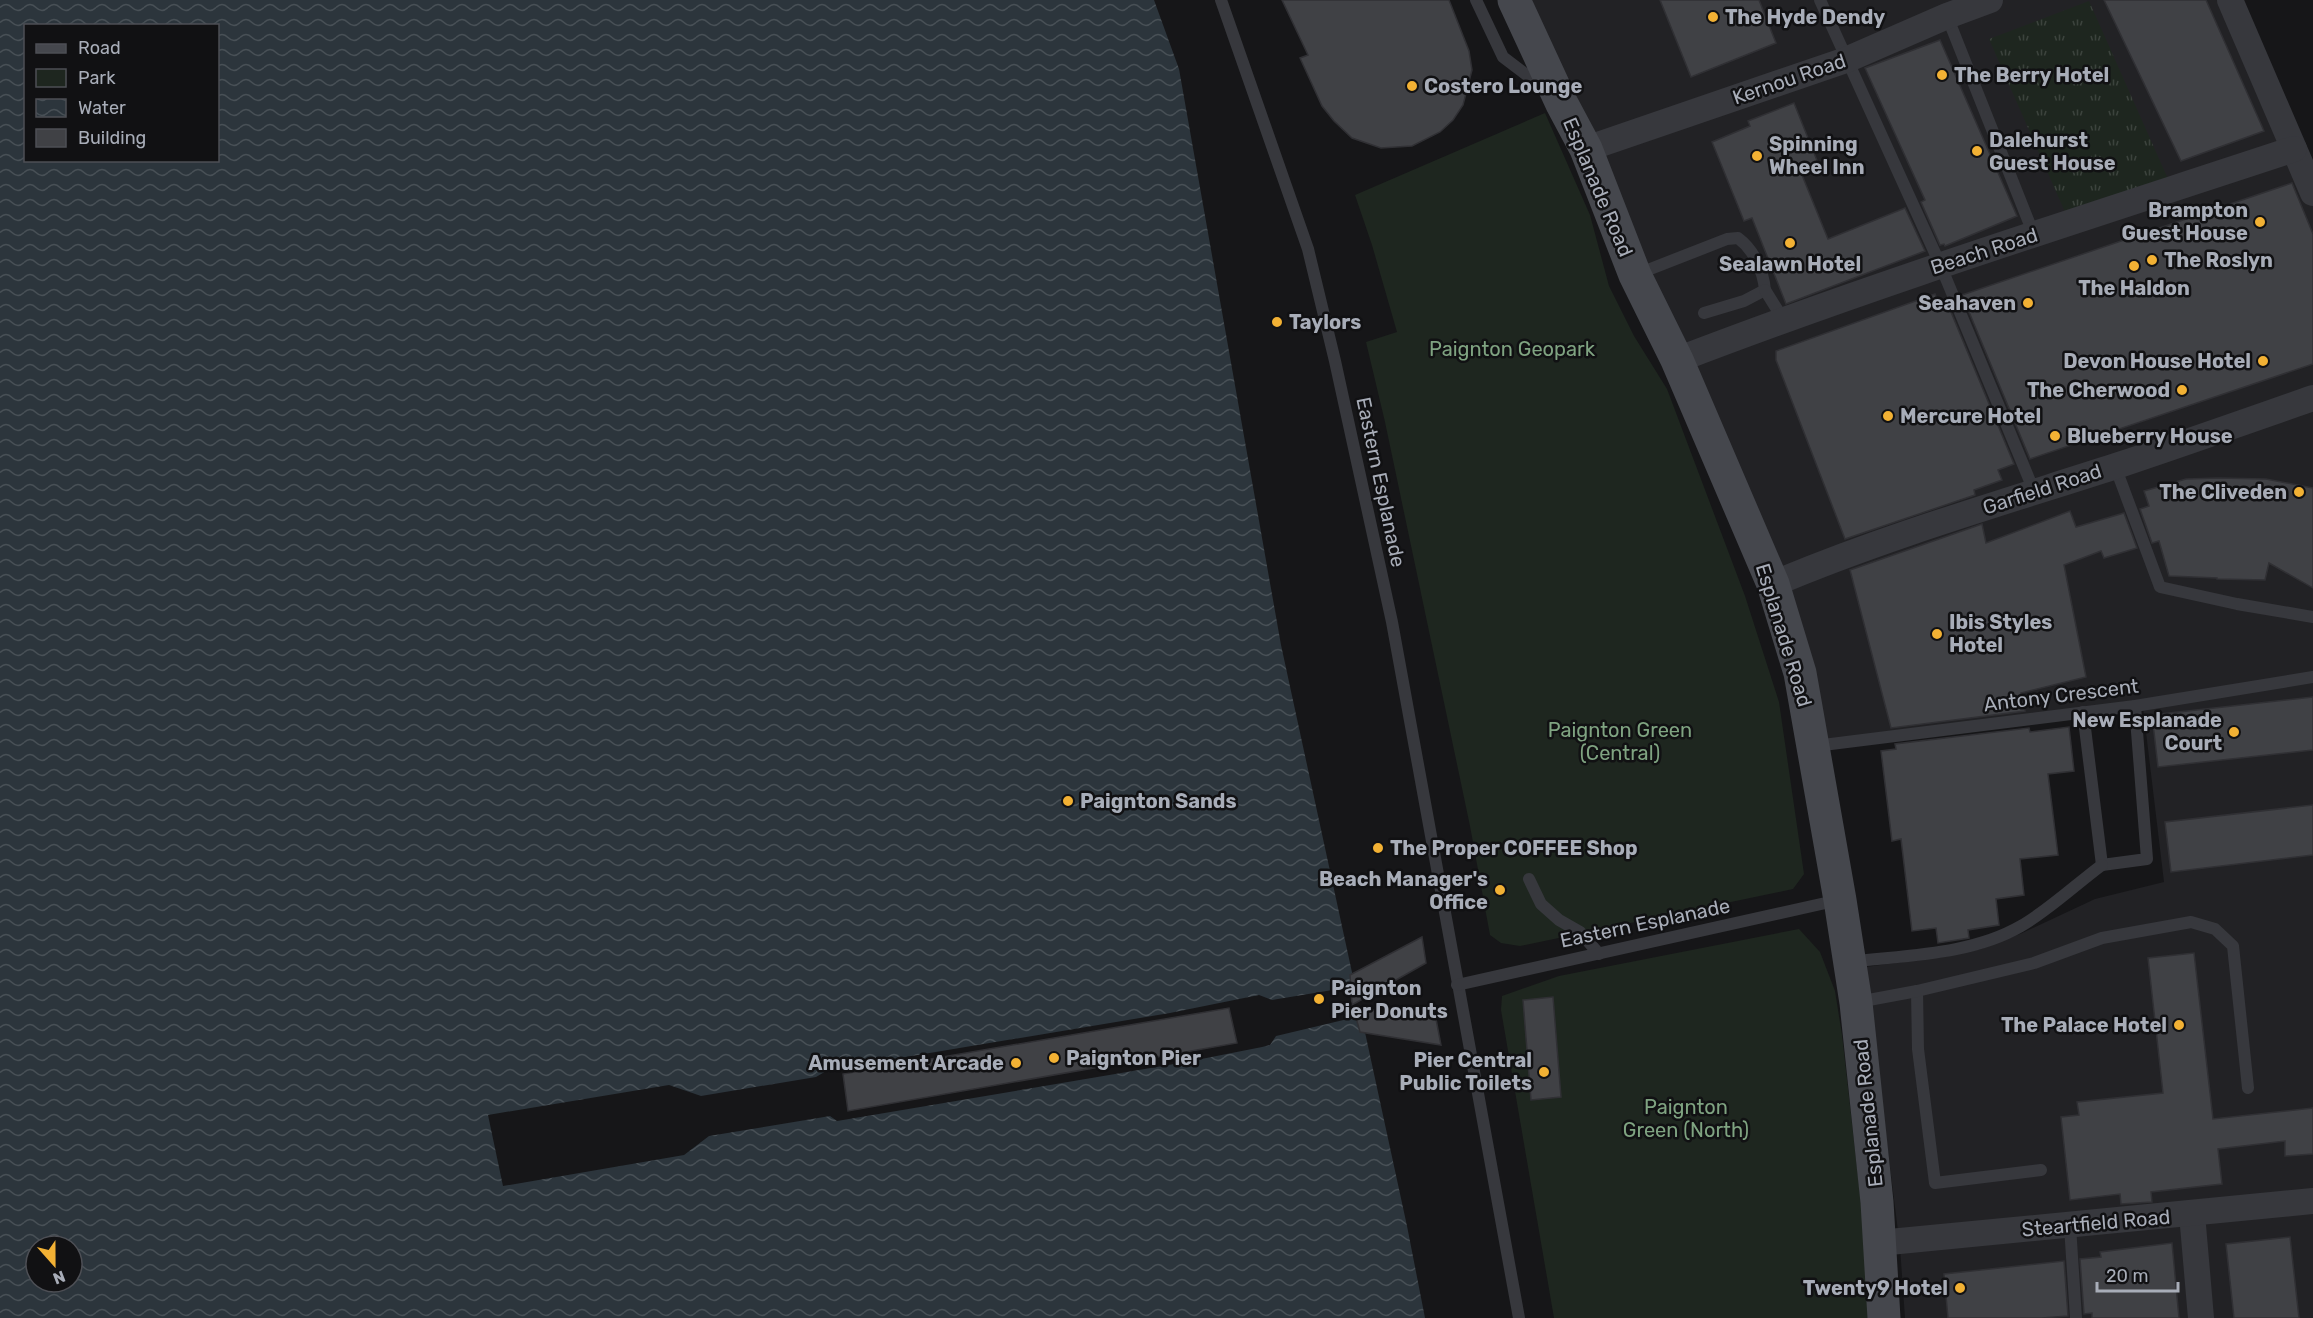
<svg xmlns="http://www.w3.org/2000/svg" width="2313" height="1318" font-family="Rubik,sans-serif">
<style>
.built{fill:#222225}
.grass{fill:url(#grass-tufts)}
.park{fill:#1e261f}
.water{fill:url(#water-waves);fill-rule:evenodd}
.pier{fill:#161618}
.building{fill:#404145;stroke:#303034;stroke-width:1.5}
.lines{fill:none;stroke-linecap:round;stroke-linejoin:round}
.service{stroke:#37383d;stroke-width:12}
.minor{stroke:#37383d;stroke-width:26}
.secondary{stroke:#45474d;stroke-width:33}
.poi-dot{fill:#f2b134;stroke:#111113;stroke-width:2}
.labels{text-anchor:middle;dominant-baseline:central;stroke-width:5;stroke-linejoin:round;paint-order:stroke}
.poi-label{font-size:20px;font-weight:bold;fill:#a8adb8;stroke:#111113;text-anchor:start}
.street-label{font-size:20px;fill:#a8adb8;stroke:#111113}
.park-label{font-size:20px;fill:#7fa381;stroke:#111113}
</style>
<defs>
<pattern id="grass-tufts" width="24" height="20" patternUnits="userSpaceOnUse" patternTransform="scale(1.5)"><rect width="24" height="20" fill="#1e261f"/><path d="M3 7l-1-3M5 7V3M7 7l1-3M15 17l-1-3M17 17v-4M19 17l1-3" fill="none" stroke="#3c433d"/></pattern>
<pattern id="water-waves" width="16" height="10" patternUnits="userSpaceOnUse" patternTransform="scale(1.5)"><rect width="16" height="10" fill="#2c353c"/><path d="M0 5q4-4 8 0t8 0" fill="none" stroke="#485056"/></pattern>
</defs>
<rect width="100%" height="100%" fill="#161618"/>
<!-- built -->
<polygon class="built" points="1532,0 2230,0 2313,193 2313,1318 1905,1318 1900,1247 1865,967 1942,957 1981,949 2020,934 2095,899 2164,882 2143,707 1827,744 1800,673 1545,68"/>
<!-- grass -->
<polygon class="grass" points="2089,1 2168,179 2065,212 1989,39"/>
<!-- park -->
<g class="park">
<polygon points="1545,113 1590,215 1609,286 1634,336 1667,389 1745,596 1779,702 1804,874 1793,889 1520,946 1501,943 1490,935 1470,826 1385,422 1366,342 1397,332 1372,245 1355,195"/>
<polygon points="1799,929 1820,952 1835,991 1842,1035 1863,1221 1868,1318 1554,1318 1501,1010 1502,996 1559,976"/>
</g>
<!-- water -->
<path class="water" d="M0,0H1154L1179,69L1281,645L1407,1226L1425,1318H0ZM26,26H218V160H26ZM36,1246H72V1282H36Z"/>
<!-- pier -->
<polygon class="pier" points="1355,973 1368,1034 1360,1032 1356,1017 1276,1036 1270,1045 1262,1047 1186,1062 837,1121 830,1116 709,1136 684,1155 503,1186 488,1115 669,1085 701,1096 816,1077 828,1070 1170,1013 1259,995 1272,1000 1351,987"/>
<!-- building -->
<g class="building">
<polygon points="1282,0 1449,0 1469,51 1472,70 1463,105 1453,120 1440,132 1412,146 1381,148 1352,138 1334,121 1322,106 1300,58 1308,55"/>
<polygon points="1660,0 1759,0 1776,43 1691,77"/>
<polygon points="2104,0 2206,0 2264,131 2181,161"/>
<polygon points="1940,40 2017,216 1945,246 1944,244 1940,245 1921,202 1925,200 1865,68"/>
<polygon points="1794,103 1820,168 1802,175 1828,239 1905,208 1925,251 1786,304 1752,218 1744,221 1712,142 1750,126 1748,121"/>
<polygon points="2292,183 2313,234 2313,364 2030,459 1962,295"/>
<polygon points="1935,294 1938,303 1946,300 2014,464 1998,470 2002,480 1974,490 1975,495 1845,539 1776,360 1776,351"/>
<polygon points="2219,478 2266,479 2313,488 2313,588 2269,563 2265,580 2217,579 2217,578 2169,576 2159,541 2152,543 2140,509 2149,506 2144,491 2186,479"/>
<polygon points="2070,511 2076,527 2124,513 2137,548 2104,558 2101,551 2064,565 2086,677 2021,693 2025,711 1891,728 1850,570 1982,524 1986,543"/>
<polygon points="2313,697 2313,750 2158,767 2152,715"/>
<polygon points="2069,727 2074,771 2048,774 2058,855 2020,859 2024,895 1996,899 1999,925 1968,930 1969,938 1938,943 1936,928 1912,931 1901,839 1892,841 1881,751 1896,749 1895,744 2029,728 2030,732"/>
<polygon points="2313,805 2313,855 2171,872 2165,822"/>
<polygon points="1422,937 1426,963 1352,1005 1350,975"/>
<polygon points="2194,953 2213,1119 2313,1108 2313,1154 2285,1156 2285,1141 2218,1149 2222,1184 2151,1192 2152,1202 2121,1204 2120,1194 2070,1200 2061,1117 2079,1115 2077,1102 2163,1093 2148,958"/>
<polygon points="1553,997 1561,1097 1531,1100 1523,1000"/>
<polygon points="1353,1007 1436,1019 1441,1045 1360,1032"/>
<polygon points="1229,1008 1237,1043 848,1111 843,1074"/>
<polygon points="2290,1237 2299,1318 2234,1318 2226,1244"/>
<polygon points="2172,1243 2179,1318 2092,1318 2092,1313 2084,1314 2080,1259 2101,1257 2100,1252"/>
<polygon points="2064,1261 2068,1316 2042,1318 1948,1318 1944,1274"/>
</g>
<g class="lines">
<!-- service -->
<g class="service">
<polyline points="1221,0 1308,249 1335,361 1392,622 1519,1318"/>
<polyline points="1476,0 1503,57 1528,76 1544,69"/>
<polyline points="1820,0 1940,264 2034,491"/>
<polyline points="1947,16 2034,235"/>
<path d="M1635,275L1727,239L1738,238C1754,250 1763,270 1765,290L1744,301L1704,313"/>
<polyline points="1765,290 1783,319"/>
<polyline points="2115,466 2160,587 2237,604 2313,617"/>
<polyline points="2083,712 2102,865 2147,859 2135,706"/>
<polyline points="1815,746 2135,706 2313,677"/>
<polyline points="1529,879 1541,904 1559,920 1580,932 1599,954"/>
<path d="M1850,962C1906,955 1971,955 2021,926C2049,910 2075,885 2102,865"/>
<polyline points="1457,985 1839,900"/>
<polyline points="1917,991 1918,1049 1935,1183 2041,1170"/>
<polyline points="1858,1002 1917,991 2034,963 2102,938 2191,922 2215,929 2233,946 2248,1088"/>
<polyline points="2070,1226 2076,1318"/>
</g>
<!-- minor -->
<g class="minor">
<polyline points="2230,0 2313,193"/>
<polyline points="1586,149 1846,60 1947,16 1990,0"/>
<path d="M1677,360C1880,282 2088,217 2294,149"/>
<path d="M1773,584C1884,537 2001,503 2116,466C2182,444 2247,421 2313,398"/>
<polyline points="2192,1214 2201,1318"/>
<polyline points="1879,1243 2313,1201"/>
</g>
<!-- secondary -->
<polyline class="secondary" points="1514,0 1562,104 1586,149 1635,275 1677,360 1773,584 1800,673 1840,900 1856,1003 1877,1202 1884,1318"/>
</g>
<!-- markers -->
<g class="poi-dot">
<circle cx="1713" cy="17" r="6"/>
<circle cx="1942" cy="75" r="6"/>
<circle cx="1412" cy="86" r="6"/>
<circle cx="1977" cy="151" r="6"/>
<circle cx="1757" cy="156" r="6"/>
<circle cx="2260" cy="222" r="6"/>
<circle cx="1790" cy="243" r="6"/>
<circle cx="2152" cy="260" r="6"/>
<circle cx="2134" cy="266" r="6"/>
<circle cx="2028" cy="303" r="6"/>
<circle cx="1277" cy="322" r="6"/>
<circle cx="2263" cy="361" r="6"/>
<circle cx="2182" cy="390" r="6"/>
<circle cx="1888" cy="416" r="6"/>
<circle cx="2055" cy="436" r="6"/>
<circle cx="2299" cy="492" r="6"/>
<circle cx="1937" cy="634" r="6"/>
<circle cx="2234" cy="732" r="6"/>
<circle cx="1068" cy="801" r="6"/>
<circle cx="1378" cy="848" r="6"/>
<circle cx="1500" cy="890" r="6"/>
<circle cx="1319" cy="999" r="6"/>
<circle cx="2179" cy="1025" r="6"/>
<circle cx="1054" cy="1058" r="6"/>
<circle cx="1016" cy="1063" r="6"/>
<circle cx="1544" cy="1072" r="6"/>
<circle cx="1960" cy="1288" r="6"/>
</g>
<g class="labels">
<!-- poi labels -->
<g class="poi-label">
<text x="1725" y="17">The Hyde Dendy</text>
<text x="1954" y="75">The Berry Hotel</text>
<text x="1424" y="86">Costero Lounge</text>
<text x="1989" y="140">Dalehurst<tspan x="1989" dy="23">Guest House</tspan></text>
<text x="1769" y="144">Spinning<tspan x="1769" dy="23">Wheel Inn</tspan></text>
<text x="2248" y="210" text-anchor="end">Brampton<tspan x="2248" dy="23">Guest House</tspan></text>
<text x="2164" y="260">The Roslyn</text>
<text x="1790" y="264" text-anchor="middle">Sealawn Hotel</text>
<text x="2134" y="288" text-anchor="middle">The Haldon</text>
<text x="2016" y="303" text-anchor="end">Seahaven</text>
<text x="1289" y="322">Taylors</text>
<text x="2251" y="361" text-anchor="end">Devon House Hotel</text>
<text x="2170" y="390" text-anchor="end">The Cherwood</text>
<text x="1900" y="416">Mercure Hotel</text>
<text x="2067" y="436">Blueberry House</text>
<text x="2287" y="492" text-anchor="end">The Cliveden</text>
<text x="1949" y="622">Ibis Styles<tspan x="1949" dy="23">Hotel</tspan></text>
<text x="2222" y="720" text-anchor="end">New Esplanade<tspan x="2222" dy="23">Court</tspan></text>
<text x="1080" y="801">Paignton Sands</text>
<text x="1390" y="848">The Proper COFFEE Shop</text>
<text x="1488" y="879" text-anchor="end">Beach Manager's<tspan x="1488" dy="23">Office</tspan></text>
<text x="1331" y="988">Paignton<tspan x="1331" dy="23">Pier Donuts</tspan></text>
<text x="2167" y="1025" text-anchor="end">The Palace Hotel</text>
<text x="1066" y="1058">Paignton Pier</text>
<text x="1532" y="1060" text-anchor="end">Pier Central<tspan x="1532" dy="23">Public Toilets</tspan></text>
<text x="1004" y="1063" text-anchor="end">Amusement Arcade</text>
<text x="1948" y="1288" text-anchor="end">Twenty9 Hotel</text>
</g>
<!-- street labels -->
<g class="street-label">
<text transform="translate(1789 79) rotate(-19)">Kernou Road</text>
<text transform="translate(1598 187) rotate(67)">Esplanade Road</text>
<text transform="translate(1984 251) rotate(-18)">Beach Road</text>
<text transform="translate(1381 482) rotate(78)">Eastern Esplanade</text>
<text transform="translate(2042 489) rotate(-18)">Garfield Road</text>
<text transform="translate(1784 635) rotate(73)">Esplanade Road</text>
<text transform="translate(2061 695) rotate(-7)">Antony Crescent</text>
<text transform="translate(1645 923) rotate(-12)">Eastern Esplanade</text>
<text transform="translate(1868 1113) rotate(-96)">Esplanade Road</text>
<text transform="translate(2096 1223) rotate(-5)">Steartfield Road</text>
</g>
<!-- park labels -->
<g class="park-label">
<text x="1512" y="349">Paignton Geopark</text>
<text x="1620" y="730">Paignton Green<tspan x="1620" dy="23">(Central)</tspan></text>
<text x="1686" y="1107">Paignton<tspan x="1686" dy="23">Green (North)</tspan></text>
</g>
</g>
<!-- legend -->
<rect x="24" y="24" width="195" height="138" fill="#111113" stroke="#4d4f55" stroke-width="1.5"/>
<rect x="36" y="44" width="30" height="9" fill="#45474d" stroke="#4d4f55" stroke-width="1.5"/>
<text x="78" y="54" font-size="18" fill="#a8adb8">Road</text>
<rect x="36" y="69" width="30" height="18" fill="#1e261f" stroke="#4d4f55" stroke-width="1.5"/>
<text x="78" y="84" font-size="18" fill="#a8adb8">Park</text>
<rect x="36" y="99" width="30" height="18" fill="url(#water-waves)" stroke="#4d4f55" stroke-width="1.5"/>
<text x="78" y="114" font-size="18" fill="#a8adb8">Water</text>
<rect x="36" y="129" width="30" height="18" fill="#404145" stroke="#4d4f55" stroke-width="1.5"/>
<text x="78" y="144" font-size="18" fill="#a8adb8">Building</text>
<!-- north arrow -->
<g transform="translate(54 1264) rotate(159)"><circle r="28" fill="#111113" stroke="#4d4f55" stroke-width="1.5"/>
<path d="M0-4.5L10 22L0 15L-10 22Z" fill="#f2b134"/>
<text y="-9" font-size="16" font-weight="bold" text-anchor="middle" fill="#a8adb8">N</text>
</g>
<!-- scale -->
<path d="M2097 1282v9h81v-9" fill="none" stroke="#a8adb8" stroke-width="3"/>
<text x="2106" y="1282" font-size="18" fill="#a8adb8" stroke="#111113" stroke-width="4.5" paint-order="stroke">20 m</text>
</svg>
